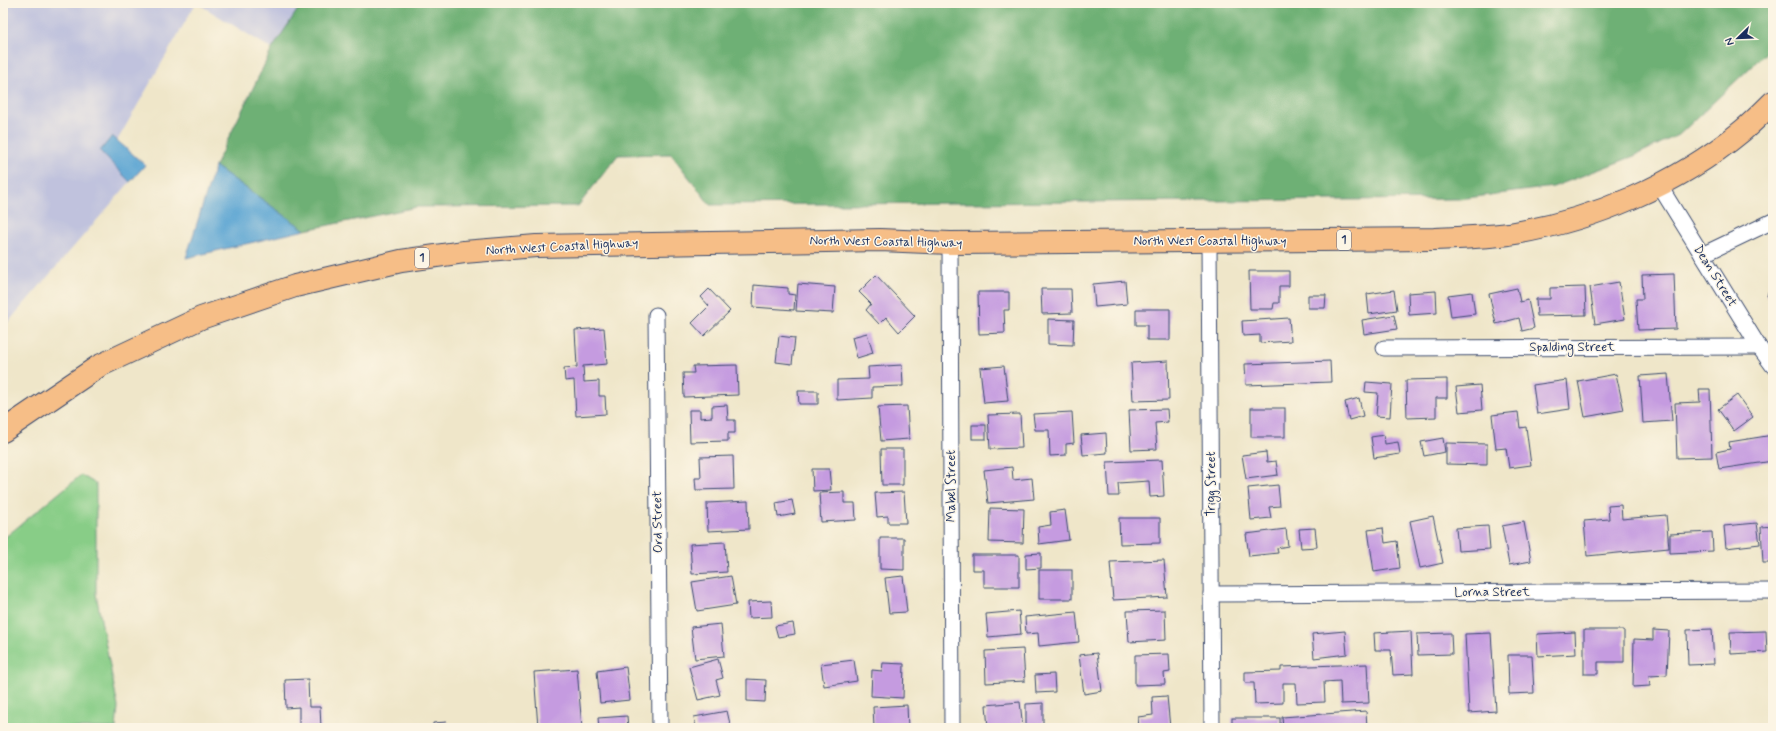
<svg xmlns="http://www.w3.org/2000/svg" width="1776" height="731" font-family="Mynerve,sans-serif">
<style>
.industrial{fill:#c0c2dd}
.green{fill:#88cd87;stroke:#527e72}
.forest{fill:#6eb074;stroke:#447069}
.water{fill:#5ba5d3;stroke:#3b6a98}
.building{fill:#c59be0}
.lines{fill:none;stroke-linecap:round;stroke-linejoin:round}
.minor-casing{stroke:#3b4a6e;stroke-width:17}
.trunk-casing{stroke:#3b4a6e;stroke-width:24}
.minor{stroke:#fff;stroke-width:15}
.trunk{stroke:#f6be87;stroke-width:22}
.labels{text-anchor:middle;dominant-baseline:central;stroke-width:3;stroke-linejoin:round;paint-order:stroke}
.shield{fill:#fcf5e5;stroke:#5e6a86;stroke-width:1}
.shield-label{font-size:12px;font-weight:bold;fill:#1b2f5e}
.street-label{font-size:13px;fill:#1b2f5e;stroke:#fcf5e5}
</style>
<rect width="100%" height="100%" fill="#fcf5e5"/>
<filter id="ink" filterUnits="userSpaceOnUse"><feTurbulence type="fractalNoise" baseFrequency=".025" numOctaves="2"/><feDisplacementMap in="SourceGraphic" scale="8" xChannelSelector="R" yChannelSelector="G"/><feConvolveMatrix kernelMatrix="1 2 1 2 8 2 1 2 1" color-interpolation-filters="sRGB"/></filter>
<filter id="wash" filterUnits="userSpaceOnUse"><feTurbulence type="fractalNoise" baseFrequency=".012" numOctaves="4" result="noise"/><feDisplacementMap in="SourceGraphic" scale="16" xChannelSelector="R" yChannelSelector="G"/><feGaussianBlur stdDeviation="0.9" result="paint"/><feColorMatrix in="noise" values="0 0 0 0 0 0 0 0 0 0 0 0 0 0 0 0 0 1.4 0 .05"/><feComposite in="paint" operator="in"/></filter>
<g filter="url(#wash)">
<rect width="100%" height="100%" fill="#efe6c9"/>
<!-- industrial -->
<g class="industrial">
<polygon points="3,3 196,3 117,141 111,136 100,151 130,182 3,328"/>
<polygon points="197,3 302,3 272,49"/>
</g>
<!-- green -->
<polygon class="green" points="81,475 96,484 96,594 118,707 116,728 3,728 3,539"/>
<!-- forest -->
<polygon class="forest" points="302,3 1773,3 1773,46 1680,134 1634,156 1553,187 1459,199 710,205 671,154 618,155 578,206 417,207 305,230 215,166 272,49"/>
<!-- water -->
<g class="water">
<polygon points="112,136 145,165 130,182 100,151"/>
<polygon points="215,166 305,230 186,258"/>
</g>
<g id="blocks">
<!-- building -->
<g class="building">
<polygon points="1249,271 1289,271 1289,286 1279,286 1279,303 1274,303 1273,309 1250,309"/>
<polygon points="1674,274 1676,329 1638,330 1636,299 1643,299 1642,275"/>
<polygon points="876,275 915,316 899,332 886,317 879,324 866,310 871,304 859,292"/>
<polygon points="1773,275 1773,298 1767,296"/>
<polygon points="1125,281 1127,304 1095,307 1093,284"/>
<polygon points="1619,282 1625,319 1595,324 1590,287"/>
<polygon points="798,284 835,287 833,313 796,311"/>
<polygon points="754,285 788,288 788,294 795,295 794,310 753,307"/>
<polygon points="1585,287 1586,315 1537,316 1536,299 1550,299 1550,288"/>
<polygon points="1517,288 1520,302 1528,300 1534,328 1522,331 1519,318 1496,324 1489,294"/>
<polygon points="709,289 730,311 704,336 692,323 709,306 701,297"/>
<polygon points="1041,289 1071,289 1072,313 1042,314"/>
<polygon points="1394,290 1397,310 1369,314 1367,294"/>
<polygon points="1436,291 1437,313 1409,315 1408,293"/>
<polygon points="978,292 1009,292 1009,310 1004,310 1005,333 979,334"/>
<polygon points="1472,292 1475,314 1451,317 1448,295"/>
<polygon points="1308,295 1326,295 1325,308 1308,308"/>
<polygon points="1136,309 1170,309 1170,340 1147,340 1147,325 1136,325"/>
<polygon points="1394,315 1397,329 1364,334 1362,320"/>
<polygon points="1289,318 1291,341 1260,343 1260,335 1243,336 1242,321"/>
<polygon points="1048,319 1074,320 1073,345 1048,344"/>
<polygon points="604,328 607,364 583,366 584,382 599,381 599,396 605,396 606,414 576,416 574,380 565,381 564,368 577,367 575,330"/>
<polygon points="867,333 873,353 857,358 852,337"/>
<polygon points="779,336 795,338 792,364 776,362"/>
<polygon points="1168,361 1169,400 1133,401 1131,363"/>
<polygon points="1330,361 1331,382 1246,385 1245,364"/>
<polygon points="737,365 738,395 684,397 683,373 694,373 693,366"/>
<polygon points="902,365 903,386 872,387 872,398 837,400 837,380 869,379 868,367"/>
<polygon points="1004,366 1008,401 984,403 980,368"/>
<polygon points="1616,374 1624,410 1585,417 1578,381"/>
<polygon points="1668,374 1672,421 1643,423 1640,376"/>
<polygon points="1447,379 1447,398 1436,398 1436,417 1407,418 1406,380"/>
<polygon points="1567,380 1570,409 1537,414 1533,385"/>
<polygon points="1366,382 1392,384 1390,417 1376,416 1378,393 1365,392"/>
<polygon points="1480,385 1482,410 1459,412 1456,387"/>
<polygon points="1699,389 1710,389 1712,457 1677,458 1675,403 1700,402"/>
<polygon points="798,391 818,391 818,404 799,404"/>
<polygon points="1737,395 1753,417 1734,431 1718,409"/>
<polygon points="1359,398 1363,416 1349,420 1345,402"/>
<polygon points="727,405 728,420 735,420 735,433 728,433 728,441 690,442 689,410 700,410 700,418 712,417 712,406"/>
<polygon points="907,406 909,439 881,441 878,407"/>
<rect x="1251" y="408" width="34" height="29"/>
<polygon points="1167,409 1168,422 1155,423 1157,449 1131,450 1129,410"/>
<polygon points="1072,412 1074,443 1066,444 1066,455 1050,456 1049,430 1035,430 1033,414"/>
<polygon points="1518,412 1520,428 1526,427 1531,465 1509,468 1506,448 1496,449 1492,415"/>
<polygon points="1020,414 1022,448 990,449 988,415"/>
<rect x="972" y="425" width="14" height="14"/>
<polygon points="1106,433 1107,453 1083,455 1081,435"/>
<polygon points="1384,435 1385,444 1398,442 1400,454 1374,458 1371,437"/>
<polygon points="1773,435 1773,461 1719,469 1716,452 1730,449 1729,442"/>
<polygon points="1443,438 1445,452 1424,456 1421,442"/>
<polygon points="1446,443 1487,444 1487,465 1446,464"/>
<polygon points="881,449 903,449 903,485 882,485"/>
<polygon points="1266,452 1267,462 1276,461 1278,475 1246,479 1242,455"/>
<polygon points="733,456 734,489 696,490 695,478 701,478 700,457"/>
<polygon points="1162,460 1164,496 1150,497 1149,481 1118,483 1119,496 1109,496 1107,462"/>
<polygon points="1012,467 1013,480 1032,478 1034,499 988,503 984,470"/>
<polygon points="812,469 829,469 831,490 813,491"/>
<polygon points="1278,485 1280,506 1269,507 1271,518 1251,520 1248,488"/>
<polygon points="844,492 844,503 855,503 856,520 821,522 819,493"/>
<polygon points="904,492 906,523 888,523 888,516 877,517 875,493"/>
<polygon points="792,500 795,514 778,517 776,503"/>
<polygon points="748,501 749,529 708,531 707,503"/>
<polygon points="1621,505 1622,519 1666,515 1669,548 1587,556 1584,521 1609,519 1608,506"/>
<polygon points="990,508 1024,509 1023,543 989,542"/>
<polygon points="1065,510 1069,540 1039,544 1038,527 1051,525 1050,512"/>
<polygon points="1433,516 1443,563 1420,568 1410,521"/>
<polygon points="1119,518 1160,518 1160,543 1120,544"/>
<polygon points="1524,522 1531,561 1509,565 1502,526"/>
<polygon points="1757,523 1760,544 1726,548 1724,526"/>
<polygon points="1488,526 1490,549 1458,551 1456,528"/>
<polygon points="1773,526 1773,563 1763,563 1761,527"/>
<polygon points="1315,528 1317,547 1301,548 1299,529"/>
<polygon points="1383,528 1385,543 1397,541 1400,568 1374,572 1368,530"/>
<polygon points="1286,529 1288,546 1277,548 1278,553 1249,556 1246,534"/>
<polygon points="1712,532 1713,551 1670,553 1670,534"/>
<polygon points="880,538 904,538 904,570 880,569"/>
<polygon points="725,542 727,572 692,574 690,544"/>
<polygon points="1041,553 1041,568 1026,569 1026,554"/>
<polygon points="972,555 1019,555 1019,587 984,587 984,570 972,570"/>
<polygon points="1164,560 1167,597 1113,600 1110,562"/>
<rect x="1039" y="570" width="33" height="29"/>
<polygon points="731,576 736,605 697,611 692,582"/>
<polygon points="903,576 907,612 889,613 885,578"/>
<polygon points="771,601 772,617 749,618 748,602"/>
<polygon points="1165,610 1166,640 1129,642 1127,611"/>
<polygon points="1019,611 1021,634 988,637 986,614"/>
<polygon points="1076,612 1079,642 1039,646 1038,633 1026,634 1025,617"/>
<polygon points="793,623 795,634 778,637 775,626"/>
<polygon points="721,624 724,656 695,659 691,627"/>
<polygon points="1712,629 1714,664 1688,665 1687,630"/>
<polygon points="1584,630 1624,630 1624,662 1598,662 1598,674 1584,674"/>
<polygon points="1653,630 1669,631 1667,675 1649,676 1650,686 1633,687 1634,639 1653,640"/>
<polygon points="1345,631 1347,654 1314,658 1312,634"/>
<polygon points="1411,631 1413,674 1393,675 1391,650 1375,650 1374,633"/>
<polygon points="1766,631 1767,652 1731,654 1730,632"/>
<polygon points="1575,632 1576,654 1538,656 1537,634"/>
<polygon points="1451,633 1452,654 1418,655 1417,634"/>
<polygon points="1491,633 1496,711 1469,713 1465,634"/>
<polygon points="1023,649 1025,681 986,683 985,651"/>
<polygon points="1097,653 1102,691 1084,694 1079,655"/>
<polygon points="1169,654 1170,672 1164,673 1165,684 1135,685 1135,655"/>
<polygon points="1508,655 1532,655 1534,693 1509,694"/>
<polygon points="718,659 723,678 716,680 720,695 698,700 689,667"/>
<polygon points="854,660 857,681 824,686 821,664"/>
<polygon points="883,663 904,664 903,698 871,696 872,670 882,671"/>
<polygon points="1367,664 1369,703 1341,704 1340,681 1324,682 1325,702 1297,703 1296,683 1283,683 1283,703 1255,704 1254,683 1245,683 1245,672 1281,671 1281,667"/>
<polygon points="626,667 630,700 600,703 597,671"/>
<polygon points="577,669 582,728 538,728 534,672"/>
<polygon points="1054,674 1055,692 1036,693 1035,675"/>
<polygon points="308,679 309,707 320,707 321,728 299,728 299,707 286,708 285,680"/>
<polygon points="747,679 766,680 765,702 747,701"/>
<polygon points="1167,696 1170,728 1139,728 1138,717 1153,715 1152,697"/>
<polygon points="1020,702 1023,728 988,728 986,705"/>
<polygon points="1043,703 1043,728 1026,728 1026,704"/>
<polygon points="907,705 908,728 874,728 873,707"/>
<polygon points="727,711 731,728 696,728 694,717"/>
<polygon points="1366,711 1367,728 1283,728 1282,717"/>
<polygon points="627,716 628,728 599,728 598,718"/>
<rect x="1232" y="718" width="48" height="10"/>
<polygon points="447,722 447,728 433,728 433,723"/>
</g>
</g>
</g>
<g filter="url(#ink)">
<use href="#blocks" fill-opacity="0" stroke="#3b4a6e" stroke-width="1"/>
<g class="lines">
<defs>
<g id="minor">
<polyline points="1659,185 1759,347 1773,366"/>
<polyline points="1209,241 1212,728"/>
<polyline points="950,243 952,728"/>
<polyline points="1702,255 1773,221"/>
<polyline points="656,315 660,728"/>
<polyline points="1384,348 1759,347"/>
<polyline points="1211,594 1773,591"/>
</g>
<path id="trunk" d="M3,431L99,366L201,318L295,286L401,261L464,252L536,246L880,240L950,243L1434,239C1459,238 1484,237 1509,234C1592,221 1677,185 1742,131C1753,122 1763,112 1773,102"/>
</defs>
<!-- minor casing -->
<use href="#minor" class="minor-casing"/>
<!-- trunk casing -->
<use href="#trunk" class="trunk-casing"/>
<!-- minor -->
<use href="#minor" class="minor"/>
<!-- trunk -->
<use href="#trunk" class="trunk"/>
</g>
</g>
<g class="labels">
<!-- shield labels -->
<g class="shield">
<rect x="1337" y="230" width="14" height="20" rx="3"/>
<rect x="415" y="248" width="14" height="20" rx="3"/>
</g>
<g class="shield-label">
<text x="1344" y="240">1</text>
<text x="422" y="258">1</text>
</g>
<!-- street labels -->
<g class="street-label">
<text x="1210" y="241">North West Coastal Highway</text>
<text transform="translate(886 242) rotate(1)">North West Coastal Highway</text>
<text transform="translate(562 247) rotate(-3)">North West Coastal Highway</text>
<text transform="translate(1715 276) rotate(58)">Dean Street</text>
<text x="1572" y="347">Spalding Street</text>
<text transform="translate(1211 484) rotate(-90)">Trigg Street</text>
<text transform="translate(951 486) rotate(-90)">Mabel Street</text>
<text transform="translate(658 522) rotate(-91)">Ord Street</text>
<text x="1492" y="592">Lorna Street</text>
</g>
</g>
<!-- margin -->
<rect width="1776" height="731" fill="none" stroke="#fcf5e5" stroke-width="16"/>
<!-- north arrow -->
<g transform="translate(1738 38) rotate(247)" stroke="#fcf5e5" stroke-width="3" paint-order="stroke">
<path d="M0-3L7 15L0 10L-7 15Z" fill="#1b2f5e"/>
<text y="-6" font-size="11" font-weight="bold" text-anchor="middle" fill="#1b2f5e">N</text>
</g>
</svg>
